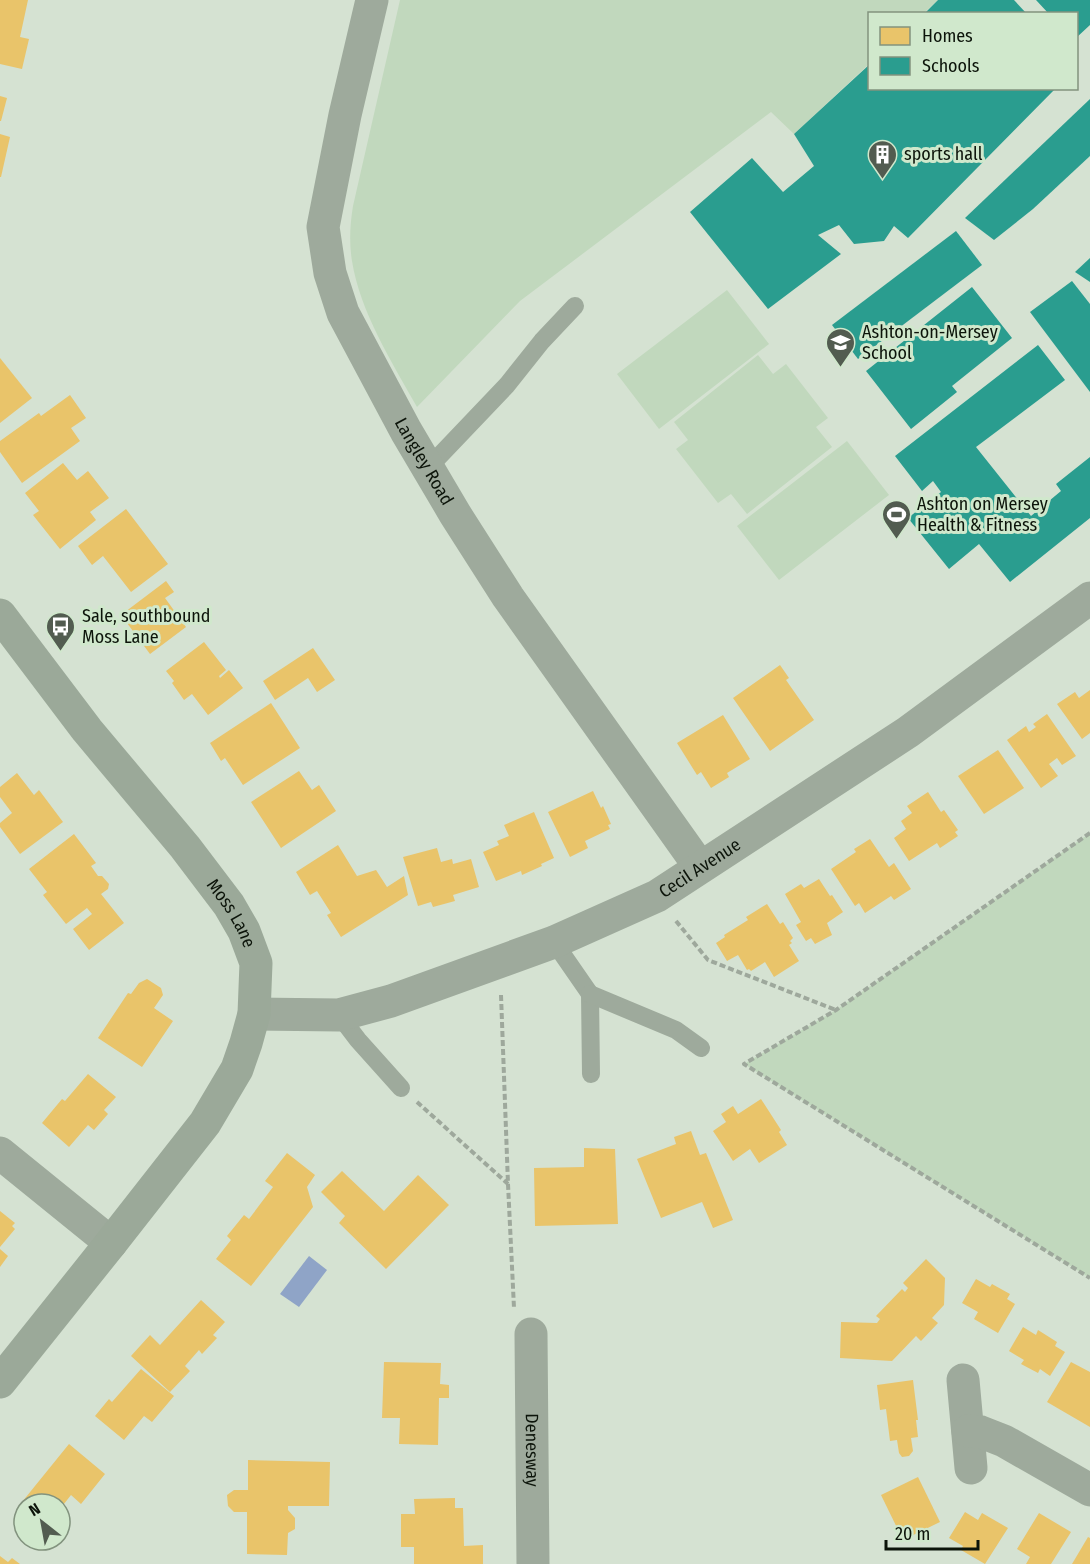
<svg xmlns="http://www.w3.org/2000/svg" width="1090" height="1564" font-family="'Fira Sans Condensed',sans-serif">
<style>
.green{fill:#c1d8bd}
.water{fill:#8fa4c7}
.homes{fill:#e9c46a}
.schools{fill:#2a9d8f}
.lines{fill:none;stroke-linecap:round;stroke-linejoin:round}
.path{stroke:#9ea89c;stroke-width:4;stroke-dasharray:6 3;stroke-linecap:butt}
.lane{stroke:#9eaa9c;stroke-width:18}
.street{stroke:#9eaa9c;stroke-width:33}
.secondary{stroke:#9ba999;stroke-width:33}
.labels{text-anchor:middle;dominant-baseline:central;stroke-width:6;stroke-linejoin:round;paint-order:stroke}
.poi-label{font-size:18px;fill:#0c140a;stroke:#d0e8cc;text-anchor:start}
.street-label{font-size:18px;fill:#0c140a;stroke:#d0e8cc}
</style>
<rect width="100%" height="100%" fill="#d5e2d2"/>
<!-- green -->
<g class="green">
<path d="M400,0H938L924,13L870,14L869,64L794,134L771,112L520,301L417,407C392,362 360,312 352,261C349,243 350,224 353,206Z"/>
<polygon points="727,290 769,344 659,429 617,374"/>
<polygon points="758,355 773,374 786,364 828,418 816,427 832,447 747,514 731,494 718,503 676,449 688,440 674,422"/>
<polygon points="847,441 889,495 779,580 737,526"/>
<polygon points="1090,833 1090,1278 744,1064 836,1010"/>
</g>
<!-- water -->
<polygon class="water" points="309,1256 327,1270 299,1307 280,1294"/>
<!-- homes -->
<g class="homes">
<polygon points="0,0 28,0 20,37 29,39 22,69 0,64"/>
<polygon points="0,96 7,98 1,121 0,121"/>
<polygon points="0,134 10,137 1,177 0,177"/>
<polygon points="0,358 32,398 0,423"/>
<polygon points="70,395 86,418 71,428 80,441 22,483 0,452 0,441 39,413 41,416"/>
<polygon points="63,463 77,480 88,471 109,498 90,512 96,520 60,549 33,515 39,511 25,493"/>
<polygon points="126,509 168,564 131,592 103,556 92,565 78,546"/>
<polygon points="166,581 174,592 165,598 186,627 150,654 121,615"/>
<polygon points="204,642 226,670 219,676 220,678 229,670 243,688 208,715 192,694 184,700 172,683 174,681 166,671"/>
<polygon points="313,648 335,680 317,692 308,678 275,700 263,681"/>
<polygon points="780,665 789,678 786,680 814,720 770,751 733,698"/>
<polygon points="1090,690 1090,733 1082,739 1057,704 1075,692 1079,698"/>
<polygon points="271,703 300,748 243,785 225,758 221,761 210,743"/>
<polygon points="1047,714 1076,756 1062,765 1057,758 1049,764 1058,776 1041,788 1007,740 1026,726 1029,732 1036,727 1033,724"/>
<polygon points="723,715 750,759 727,773 729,777 711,788 701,772 697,775 677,743"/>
<polygon points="998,750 1024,788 984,814 958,776"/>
<polygon points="299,771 312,790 319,785 336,811 281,848 251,802"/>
<polygon points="17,773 34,795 39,790 63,822 20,854 0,827 0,823 12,813 0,797 0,787"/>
<polygon points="593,791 601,808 603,806 611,824 608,825 610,829 585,841 588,848 570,857 548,812"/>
<polygon points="928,792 941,812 944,810 958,830 955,832 958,836 940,848 937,843 909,861 894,838 906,829 901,821 912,813 907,806"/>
<polygon points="534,812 554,858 541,864 542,866 522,875 521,871 496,881 483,852 499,845 497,841 509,836 504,825"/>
<polygon points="74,834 96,863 91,866 98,876 102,876 109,884 108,889 101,894 124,923 89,950 73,929 92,914 87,908 66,924 43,895 47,892 29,869"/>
<polygon points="870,839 889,867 894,863 911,889 894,900 891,896 865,913 859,903 855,906 831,869 856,852 854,849"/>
<polygon points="338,845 357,876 376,870 387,887 404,876 408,895 341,937 327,915 331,913 317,891 310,895 296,872"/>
<polygon points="437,848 441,862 452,859 453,864 471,859 479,887 453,895 455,901 433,907 431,902 418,906 403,857"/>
<polygon points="819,879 830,896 832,895 843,912 827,923 832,935 815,944 811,938 806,941 796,925 801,922 785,894 801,884 804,888"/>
<polygon points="767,904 780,924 783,922 793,938 790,941 792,943 789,945 799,961 774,977 765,962 751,971 749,969 747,970 738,955 727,961 716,943 725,937 724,935 748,920 746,917"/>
<polygon points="147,979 161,988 163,995 154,1008 173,1021 142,1067 98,1038 128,993 131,994 139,983"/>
<polygon points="88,1074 116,1097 104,1110 108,1114 94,1130 88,1125 69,1147 42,1123 62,1099 65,1101"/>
<polygon points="761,1099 781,1130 779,1132 787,1145 759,1163 750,1149 733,1161 713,1131 726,1122 721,1114 733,1106 738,1114"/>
<polygon points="691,1131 700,1155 706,1153 733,1220 713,1228 702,1202 661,1218 637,1159 676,1144 674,1137"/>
<polygon points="584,1148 615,1149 618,1224 535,1226 534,1168 584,1167"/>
<polygon points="287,1153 315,1175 307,1187 313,1207 251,1286 216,1259 231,1240 227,1236 244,1215 249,1219 273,1187 265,1181"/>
<polygon points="342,1171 384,1211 418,1175 449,1205 386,1269 339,1223 345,1216 321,1192"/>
<polygon points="0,1211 15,1223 12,1226 15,1229 0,1247"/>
<polygon points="0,1249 8,1256 0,1267"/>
<polygon points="926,1259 945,1278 944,1305 932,1318 938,1323 921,1341 916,1336 892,1361 840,1358 841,1322 877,1323 880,1319 876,1316 902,1289 905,1292 908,1288 903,1283"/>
<polygon points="976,1279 990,1287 992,1284 1010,1294 1007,1299 1015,1304 998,1333 974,1319 978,1312 962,1303"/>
<polygon points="201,1300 225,1322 213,1335 217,1338 202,1354 199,1350 185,1366 190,1371 170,1392 131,1356 150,1335 160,1345"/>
<polygon points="1023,1327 1036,1335 1038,1330 1057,1342 1055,1346 1065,1352 1050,1376 1040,1369 1038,1373 1021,1364 1024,1360 1009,1351"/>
<polygon points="384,1362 441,1363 440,1384 449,1385 449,1398 439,1398 438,1445 399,1444 400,1418 382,1418"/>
<polygon points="1071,1362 1090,1372 1090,1427 1047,1402"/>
<polygon points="141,1369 174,1396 152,1422 144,1416 124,1440 95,1416 109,1399 112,1402"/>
<polygon points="913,1380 918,1420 916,1420 918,1437 911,1438 913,1451 909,1456 902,1457 899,1453 897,1440 890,1441 886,1409 880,1410 877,1385"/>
<polygon points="69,1444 105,1474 81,1504 71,1495 60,1509 60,1504 25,1504 22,1502"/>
<polygon points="248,1460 330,1462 329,1506 288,1506 288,1510 295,1518 295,1529 288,1533 287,1555 247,1554 247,1512 234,1512 228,1506 227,1495 234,1490 248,1490"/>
<polygon points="918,1477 940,1522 903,1540 881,1495"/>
<polygon points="455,1498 455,1508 463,1508 464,1546 483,1545 483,1564 414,1564 414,1547 401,1547 401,1514 415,1514 414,1499"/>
<polygon points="965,1512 978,1520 982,1513 1008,1528 985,1564 961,1550 963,1546 949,1538"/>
<polygon points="1039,1513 1071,1532 1051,1564 1026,1564 1030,1557 1017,1549"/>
<polygon points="1088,1537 1090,1538 1090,1564 1072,1564"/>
<polygon points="0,1556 8,1562 12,1558 20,1564 0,1564"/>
</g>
<!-- schools -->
<g class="schools">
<polygon points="938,0 1014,0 1027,14 924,14"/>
<polygon points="1036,0 1090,0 1090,25 1076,38 1076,14 1049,14"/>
<polygon points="870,64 870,88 1056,88 908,238 894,226 884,241 854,244 839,225 818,235 841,254 768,309 690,212 752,158 783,192 814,166 794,134"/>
<polygon points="1090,99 1090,156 1033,209 994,240 965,218"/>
<polygon points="956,231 982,265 858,359 832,325"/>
<polygon points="1090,258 1090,282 1075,272"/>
<polygon points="1072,281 1090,304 1090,392 1030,312"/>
<polygon points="972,287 1012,338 952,386 957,392 911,429 866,371"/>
<polygon points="1038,345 1065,380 976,447 1031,516 1061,491 1056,484 1090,457 1090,518 1010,582 979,544 949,569 908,518 941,492 933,481 922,491 895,456"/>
</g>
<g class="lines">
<!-- path -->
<g class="path">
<polyline points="1090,833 836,1010 744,1064 1090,1278"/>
<polyline points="676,921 708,960 836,1010"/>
<polyline points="501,995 508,1184 514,1308"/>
<polyline points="417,1102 508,1184"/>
</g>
<!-- lane -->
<g class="lane">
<polyline points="427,469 507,385 542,341 575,306"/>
<polyline points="554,942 590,994 591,1074"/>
<polyline points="590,994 676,1030 701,1048"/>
<polyline points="339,1015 358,1040 401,1088"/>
</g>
<!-- street -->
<g class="street">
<path id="s1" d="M372,0L345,115L323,227L330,273L343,313L406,431L455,514L508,597L700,867"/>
<path id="s2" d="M254,1014L339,1015L391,1001L554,942L657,896L908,732L1090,598"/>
<polyline points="0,1153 111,1243"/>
<path id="s3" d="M531,1334L533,1564"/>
<polyline points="963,1380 971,1468"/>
<polyline points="968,1431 981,1432 1004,1441 1090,1490"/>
</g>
<!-- secondary -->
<path class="secondary" id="s4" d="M0,615L87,730L185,847L229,905L244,931L256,963L254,1014L246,1043L237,1069L205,1123L111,1243L0,1382"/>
</g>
<!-- icons -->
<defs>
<symbol id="building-pin" viewBox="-11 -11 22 30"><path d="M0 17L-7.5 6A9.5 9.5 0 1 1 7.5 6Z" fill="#525c50" stroke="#d0e8cc"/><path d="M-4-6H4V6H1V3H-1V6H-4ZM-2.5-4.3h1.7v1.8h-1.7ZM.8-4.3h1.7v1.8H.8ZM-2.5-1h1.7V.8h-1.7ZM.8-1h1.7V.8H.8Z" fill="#fff"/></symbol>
<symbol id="school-pin" viewBox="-11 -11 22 30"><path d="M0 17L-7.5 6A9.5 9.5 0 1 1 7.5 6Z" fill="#525c50" stroke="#d0e8cc"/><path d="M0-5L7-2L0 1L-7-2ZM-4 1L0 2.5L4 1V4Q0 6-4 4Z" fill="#fff"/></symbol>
<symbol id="stadium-pin" viewBox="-11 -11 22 30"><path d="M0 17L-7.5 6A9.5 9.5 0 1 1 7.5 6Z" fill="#525c50" stroke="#d0e8cc"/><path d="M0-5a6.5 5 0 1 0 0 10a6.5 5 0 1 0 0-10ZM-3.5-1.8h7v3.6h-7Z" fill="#fff"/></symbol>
<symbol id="bus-pin" viewBox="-11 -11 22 30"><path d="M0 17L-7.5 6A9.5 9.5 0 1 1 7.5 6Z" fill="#525c50" stroke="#d0e8cc"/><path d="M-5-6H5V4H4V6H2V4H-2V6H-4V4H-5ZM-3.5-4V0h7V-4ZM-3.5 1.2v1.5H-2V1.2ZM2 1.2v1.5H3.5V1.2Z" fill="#fff"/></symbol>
</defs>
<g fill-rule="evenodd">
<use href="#building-pin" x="866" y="138" width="33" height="45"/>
<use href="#school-pin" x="824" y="326" width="33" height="45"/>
<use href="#stadium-pin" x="880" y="498" width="33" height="45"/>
<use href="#bus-pin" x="44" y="610" width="33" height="45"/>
</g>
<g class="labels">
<!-- poi labels -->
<g class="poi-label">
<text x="904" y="154">sports hall</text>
<text x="862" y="332">Ashton-on-Mersey<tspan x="862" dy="21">School</tspan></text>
<text x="917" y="504">Ashton on Mersey<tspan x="917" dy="21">Health &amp; Fitness</tspan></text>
<text x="82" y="616">Sale, southbound<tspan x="82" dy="21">Moss Lane</tspan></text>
</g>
<!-- street labels -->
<g class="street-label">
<text stroke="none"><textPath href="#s1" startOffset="490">Langley Road</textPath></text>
<text stroke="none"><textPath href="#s2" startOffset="476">Cecil Avenue</textPath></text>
<text stroke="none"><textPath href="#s4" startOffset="378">Moss Lane</textPath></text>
<text stroke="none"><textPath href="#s3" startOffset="116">Denesway</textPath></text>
</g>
</g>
<!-- legend -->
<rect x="868" y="12" width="210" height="78" fill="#d0e8cc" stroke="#82937e" stroke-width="1.5"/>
<rect x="880" y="27" width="30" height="18" fill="#e9c46a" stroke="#82937e" stroke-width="1.5"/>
<text x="922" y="42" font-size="18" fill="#0c140a">Homes</text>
<rect x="880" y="57" width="30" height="18" fill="#2a9d8f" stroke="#82937e" stroke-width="1.5"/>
<text x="922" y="72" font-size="18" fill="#0c140a">Schools</text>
<!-- north arrow -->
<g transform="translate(42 1522) rotate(329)"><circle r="28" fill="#d0e8cc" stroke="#82937e" stroke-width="1.5"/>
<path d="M0-4.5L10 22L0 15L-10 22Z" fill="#525c50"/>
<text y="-9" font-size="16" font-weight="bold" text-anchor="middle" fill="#0c140a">N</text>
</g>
<!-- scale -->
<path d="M886 1540v9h92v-9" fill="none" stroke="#0c140a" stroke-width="3"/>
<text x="895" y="1540" font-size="18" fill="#0c140a" stroke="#d0e8cc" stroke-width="4.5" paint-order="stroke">20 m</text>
</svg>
